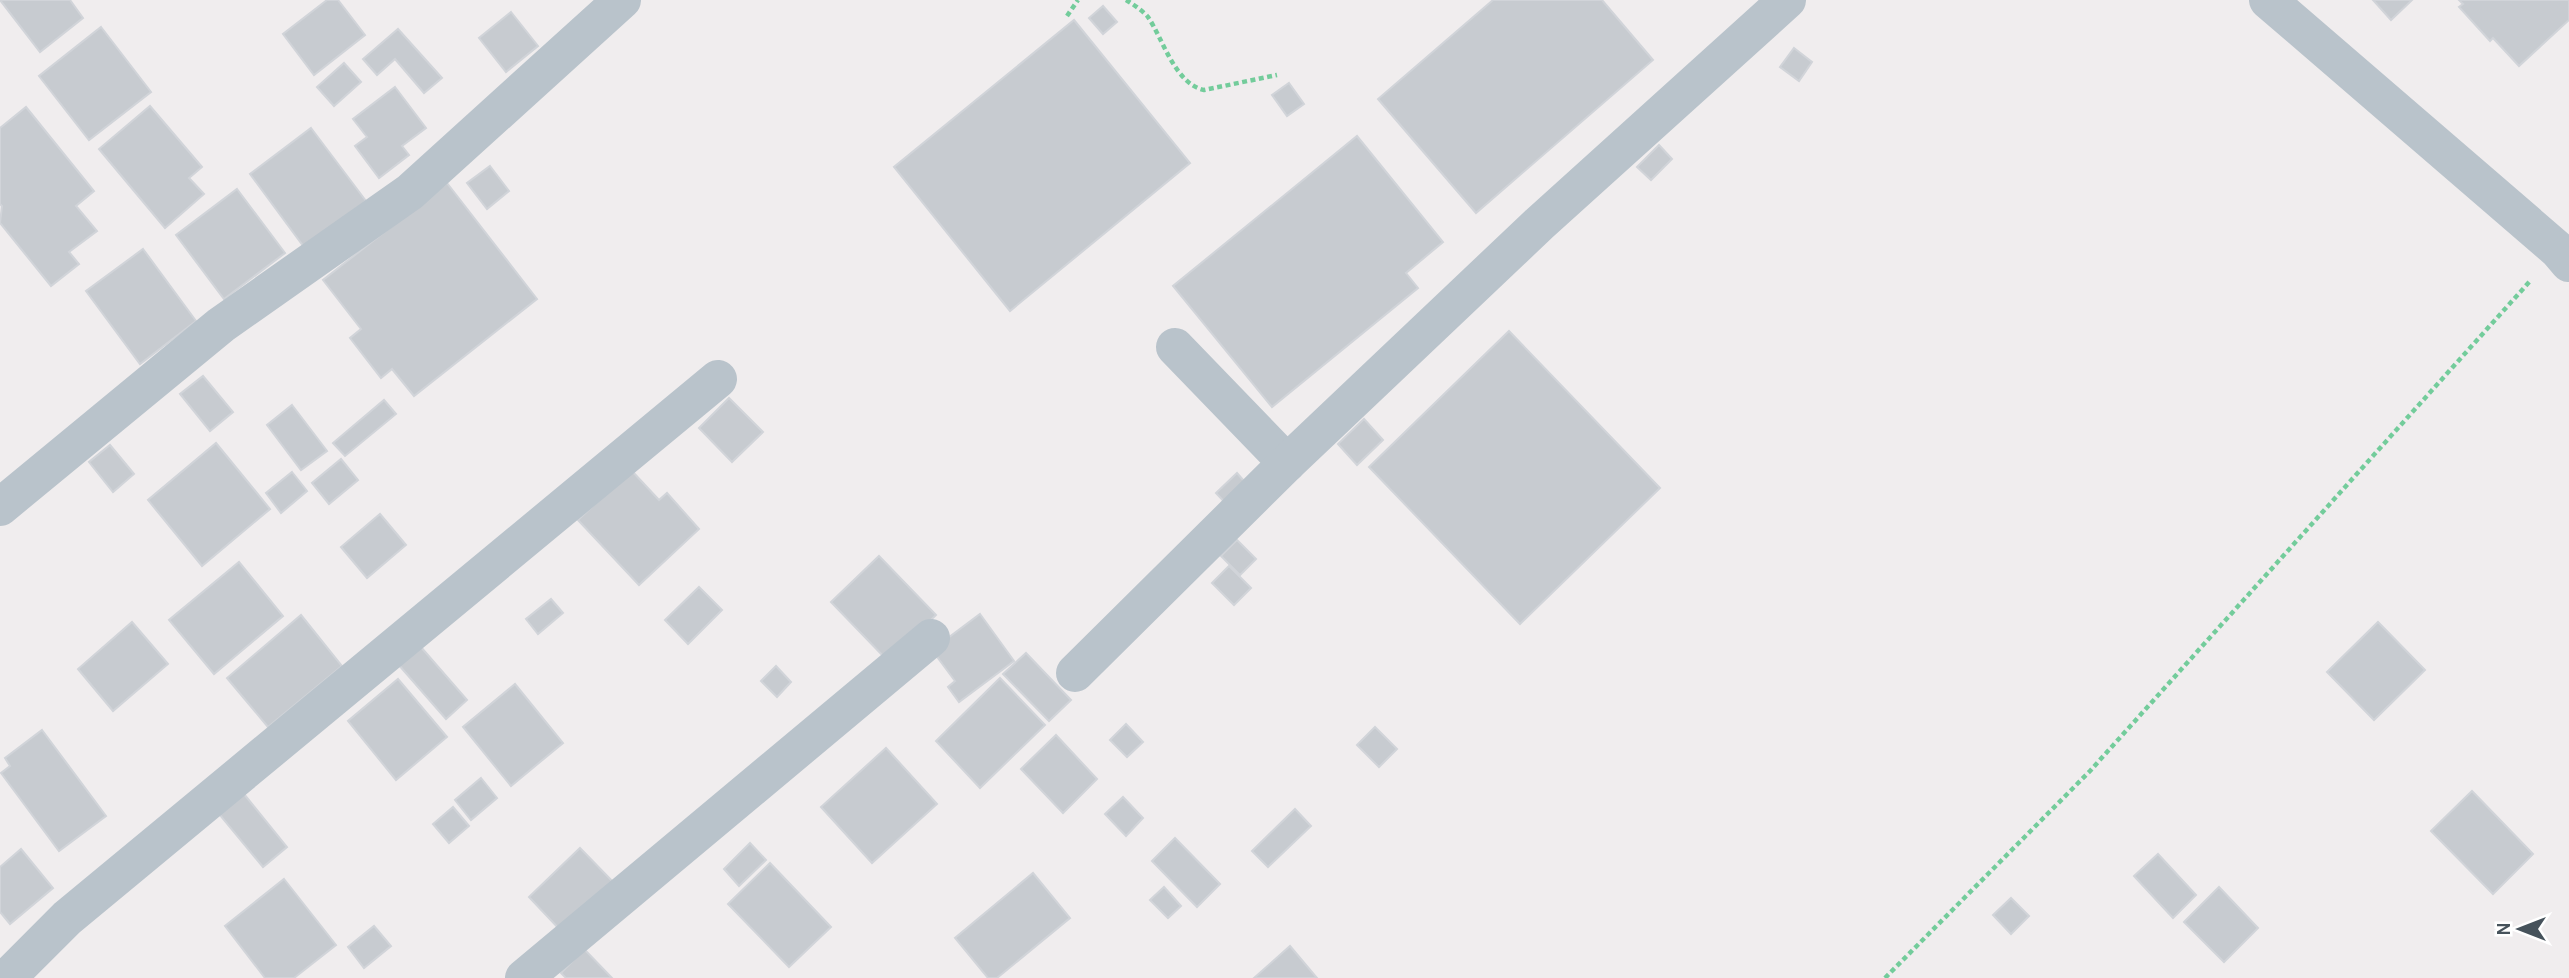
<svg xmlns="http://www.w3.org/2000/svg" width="2569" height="978" font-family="Karla,sans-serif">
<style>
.building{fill:#c7cbd0;stroke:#d1d4d9;stroke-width:2}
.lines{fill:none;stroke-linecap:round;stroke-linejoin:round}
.path{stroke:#73cc9b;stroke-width:4.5;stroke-dasharray:5 3.5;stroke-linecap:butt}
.minor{stroke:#b9c3cb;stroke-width:38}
</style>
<rect width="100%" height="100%" fill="#f0edee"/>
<!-- building -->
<g class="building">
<polygon points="0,0 70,0 83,18 40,52"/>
<polygon points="327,0 338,0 365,35 314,75 283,34"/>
<polygon points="1493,0 1602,0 1653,60 1476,213 1378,99"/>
<polygon points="2373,0 2412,0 2391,20"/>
<polygon points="2459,0 2569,0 2569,20 2519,66 2493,38 2490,41 2459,7 2463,4"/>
<polygon points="1103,6 1117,22 1103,34 1089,18"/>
<polygon points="511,12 538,46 506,72 479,38"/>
<polygon points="1074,20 1190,163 1010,311 894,167"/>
<polygon points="101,27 151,92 89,140 39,76"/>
<polygon points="398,29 442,78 424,93 395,59 377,75 363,59"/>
<polygon points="1794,48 1812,62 1799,81 1780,67"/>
<polygon points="344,63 361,82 334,106 317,87"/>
<polygon points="1289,83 1304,104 1287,116 1272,95"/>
<polygon points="395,87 426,128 402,146 409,155 379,178 355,146 367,137 353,119"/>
<polygon points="150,106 202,167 189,178 204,194 165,228 99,149"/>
<polygon points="26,107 94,191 76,206 97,231 69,252 79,264 51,286 0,223 2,206 0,204 0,128"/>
<polygon points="311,128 366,201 304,247 250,174"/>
<polygon points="1357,136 1443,242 1406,273 1418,288 1272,407 1173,286"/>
<polygon points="1659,145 1672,159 1651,180 1637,167"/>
<polygon points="490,166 509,191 487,209 467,183"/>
<polygon points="447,183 537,299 414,396 392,369 381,378 350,338 361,329 323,280"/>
<polygon points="237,189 285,253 224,299 176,235"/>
<polygon points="143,249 196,321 140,364 86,291"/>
<polygon points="1509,331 1660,488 1520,624 1369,467"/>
<polygon points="203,376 233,412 210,431 180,394"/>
<polygon points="729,398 763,432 732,462 699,428"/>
<polygon points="384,400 396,414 345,456 333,443"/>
<polygon points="292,405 327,451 301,470 267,425"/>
<polygon points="1364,419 1383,440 1357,465 1338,444"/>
<polygon points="216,443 270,509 202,566 148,500"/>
<polygon points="110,445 134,474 113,492 89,462"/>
<polygon points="341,459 358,480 329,504 312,483"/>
<polygon points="631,470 659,500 667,493 699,529 639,585 578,520"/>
<polygon points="292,472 307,491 281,513 266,493"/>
<polygon points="1237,473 1251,489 1231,509 1216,493"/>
<polygon points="380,514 406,545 367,578 341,547"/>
<polygon points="1237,540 1256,559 1240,575 1221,556"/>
<polygon points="879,556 936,615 888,661 831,602"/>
<polygon points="239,562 283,616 214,674 169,620"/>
<polygon points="1229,566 1251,588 1234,605 1212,583"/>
<polygon points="699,587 722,610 688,644 665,620"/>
<polygon points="551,599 563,613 538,634 526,619"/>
<polygon points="980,614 1014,661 959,702 948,687 955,681 932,650"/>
<polygon points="301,615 342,666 268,727 227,678"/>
<polygon points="132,622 168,664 113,711 78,669"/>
<polygon points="2378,622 2425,670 2374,720 2327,672"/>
<polygon points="420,646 467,700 446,719 398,664"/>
<polygon points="1026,653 1071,700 1049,721 1003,674"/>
<polygon points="776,666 791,682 777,697 761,681"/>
<polygon points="1000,678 1045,725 980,788 936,741"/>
<polygon points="398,679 447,737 396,780 348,721"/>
<polygon points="515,684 563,743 511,786 463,727"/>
<polygon points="1126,724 1143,742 1127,757 1110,740"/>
<polygon points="1375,727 1397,749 1379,767 1357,745"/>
<polygon points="42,730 106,816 59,851 1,773 10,766 5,758"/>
<polygon points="1056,735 1097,779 1063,813 1021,769"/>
<polygon points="886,748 937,804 872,863 821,807"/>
<polygon points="481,778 497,798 471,820 455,800"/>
<polygon points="2472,791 2533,854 2493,894 2431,831"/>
<polygon points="244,794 287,847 263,867 219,814"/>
<polygon points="1123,797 1143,818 1126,836 1105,814"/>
<polygon points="453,807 469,826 449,843 433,824"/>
<polygon points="1295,809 1311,826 1268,867 1252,851"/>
<polygon points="1175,838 1220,884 1197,907 1152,861"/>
<polygon points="750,843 766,860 739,886 724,869"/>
<polygon points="580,848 616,885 564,934 529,897"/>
<polygon points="21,849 53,888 10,924 0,912 0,867"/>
<polygon points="2158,854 2196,895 2173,918 2134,876"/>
<polygon points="770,863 831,927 789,967 728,904"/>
<polygon points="1033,873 1070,918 997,978 988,978 955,938"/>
<polygon points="284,879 336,945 294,978 265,978 225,926"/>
<polygon points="1164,887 1181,906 1168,918 1150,900"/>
<polygon points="2219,887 2258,928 2224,962 2184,922"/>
<polygon points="2011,898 2029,916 2011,934 1993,915"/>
<polygon points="374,926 391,946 364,968 348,947"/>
<polygon points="1290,946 1317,978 1254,978"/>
<polygon points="584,949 612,978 566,978 561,973"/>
</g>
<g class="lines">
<!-- path -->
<g class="path">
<path d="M1126,0C1133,4 1143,11 1148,17C1163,39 1175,84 1204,90L1277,75"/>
<polyline points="1067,16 1078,0"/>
<polyline points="1885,978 2090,771 2531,280"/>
</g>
<!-- minor -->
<g class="minor">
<polyline points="2268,0 2558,250 2569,263"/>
<polyline points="1175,347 1287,463"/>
<polyline points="0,507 221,325 410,192 622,0"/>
<polyline points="1075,673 1287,463 1539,224 1787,0"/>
<polyline points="7,978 67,918 718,379"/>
<polyline points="524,978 931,638"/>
</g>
</g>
<!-- north arrow -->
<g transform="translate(2520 929) rotate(270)" stroke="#ffffff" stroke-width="5" paint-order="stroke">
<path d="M0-5L12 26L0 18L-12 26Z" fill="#46525b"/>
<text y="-10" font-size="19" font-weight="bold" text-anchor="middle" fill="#46525b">N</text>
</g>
</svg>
